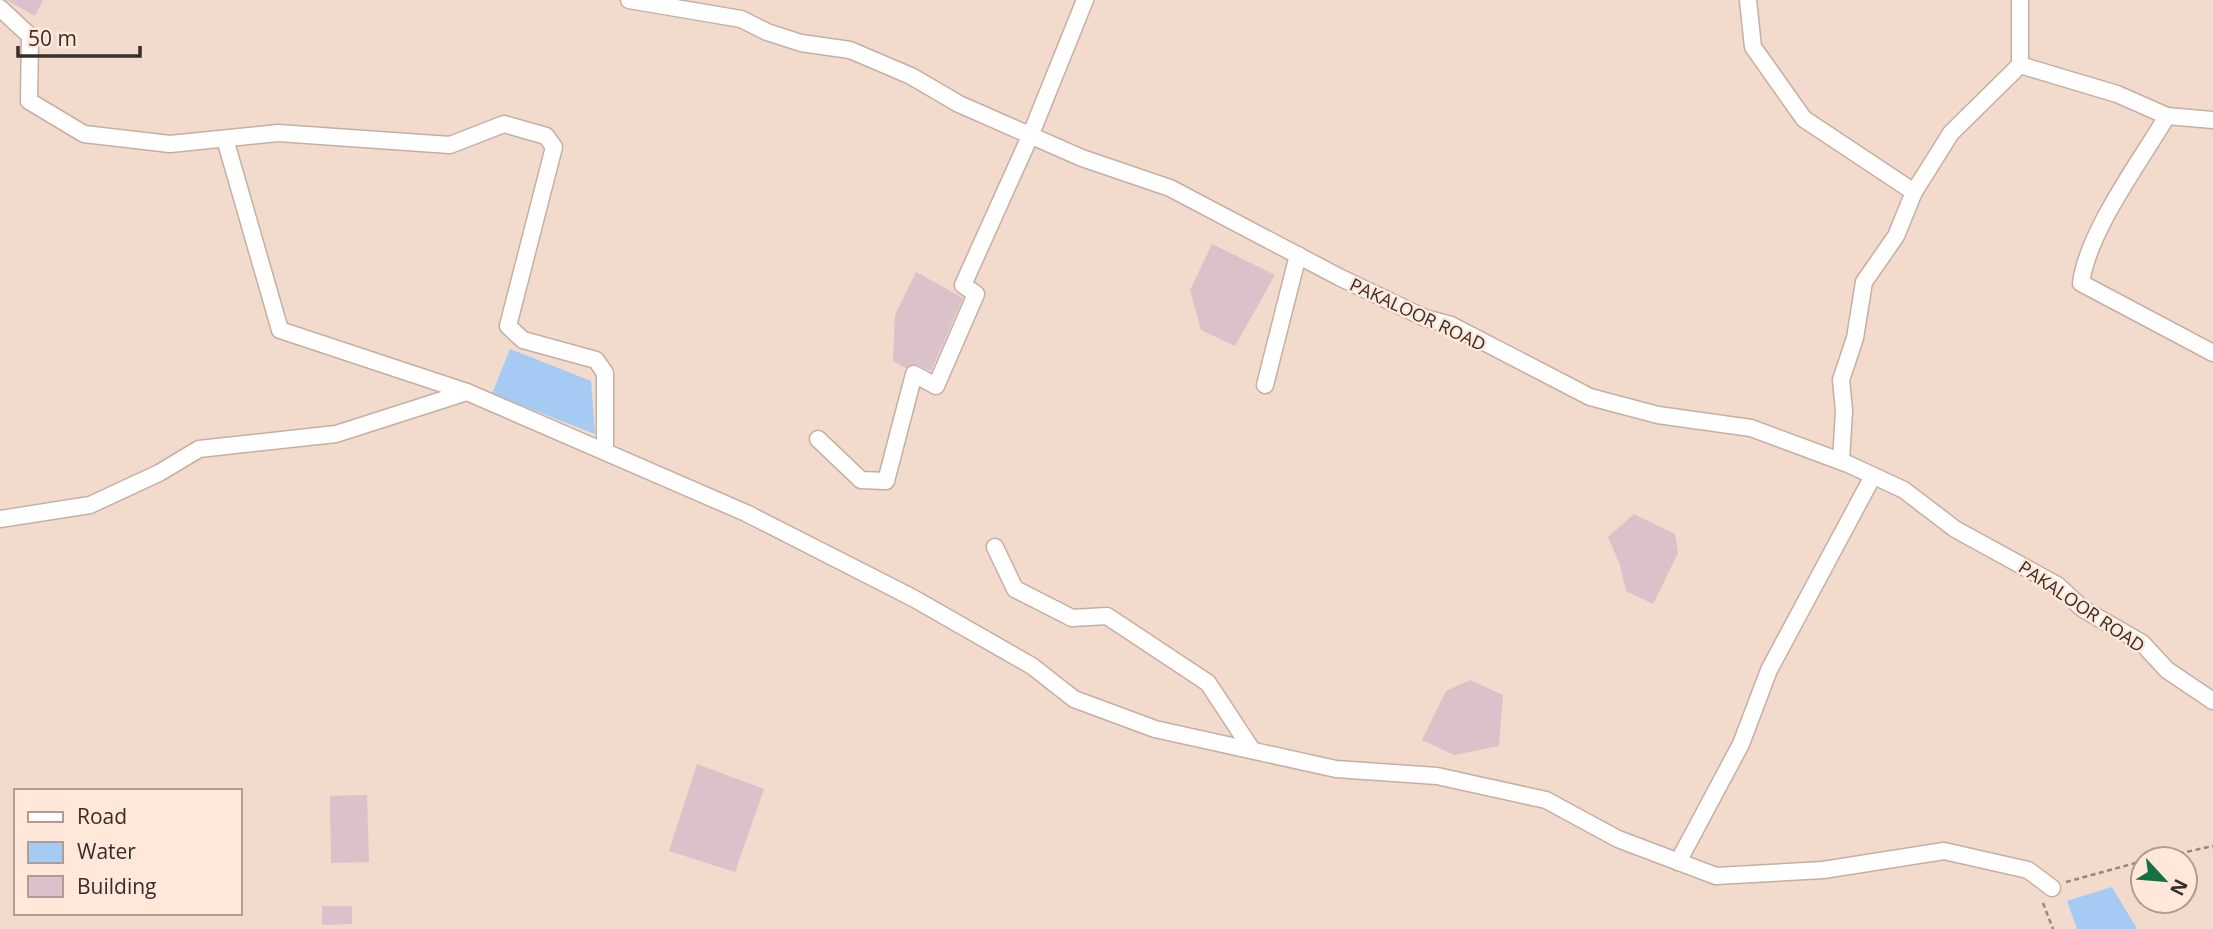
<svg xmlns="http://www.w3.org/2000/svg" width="2213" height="929" font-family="'Open Sans',sans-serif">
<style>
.water{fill:#a5caf4}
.building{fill:#dbc1c9}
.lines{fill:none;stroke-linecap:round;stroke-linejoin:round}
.minor-casing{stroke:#c6afa2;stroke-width:19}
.path{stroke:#97867c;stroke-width:2.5;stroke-dasharray:5 3.5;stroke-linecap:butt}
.minor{stroke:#fff;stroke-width:16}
.labels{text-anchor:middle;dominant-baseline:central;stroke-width:5;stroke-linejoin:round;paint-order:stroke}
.street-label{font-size:18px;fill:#372e29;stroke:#ffe7d9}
</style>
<rect width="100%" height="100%" fill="#f2dacc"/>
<!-- water -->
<g class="water">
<polygon points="510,349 591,381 595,434 492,394"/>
<polygon points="2112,887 2137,929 2077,929 2067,901"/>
</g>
<!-- building -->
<g class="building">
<polygon points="7,0 43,0 35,16"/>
<polygon points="1212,244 1275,275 1235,346 1201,330 1190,290"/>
<polygon points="916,272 963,298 931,371 918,365 906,368 893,361 895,315"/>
<polygon points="1634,514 1675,534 1678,553 1653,604 1626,591 1620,565 1608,537"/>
<polygon points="1470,680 1503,695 1499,746 1454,755 1422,740 1446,691"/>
<polygon points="697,764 764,789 735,872 669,851"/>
<polygon points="367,795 369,862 331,863 330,796"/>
<polygon points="322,906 352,906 352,924 322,925"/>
</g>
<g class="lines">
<defs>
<g id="minor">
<polyline points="629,0 741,19 767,32 801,43 850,50 911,76 959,104 1082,158 1170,188 1339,277 1425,318 1451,325 1590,397 1658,415 1751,428 1848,464 1904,490 1955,529 2057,585 2083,609 2142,643 2167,670 2213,701"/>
<polyline points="1748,0 1753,47 1804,119 1914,192"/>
<polyline points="0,8 30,36 29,101 84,134 170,144 278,133 450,145 504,124 546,136 554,147 508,326 523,340 596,360 605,373 605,450"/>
<polyline points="2020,65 2117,94 2167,116"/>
<path d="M2213,120L2167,116C2140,162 2088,231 2081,283L2213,353"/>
<polyline points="225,139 280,330 467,392"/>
<polyline points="1265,385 1298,255"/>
<polyline points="818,439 861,480 886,481 914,374 936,386 976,294 963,285 1031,134 1085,0"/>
<polyline points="1841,461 1844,410 1841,380 1855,338 1864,282 1896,236 1914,192 1951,133 2020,65 2020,0"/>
<polyline points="0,519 90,505 159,473 199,449 336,434 467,392 746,513 913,598 1032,666 1074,699 1155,729 1336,769 1437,776 1546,800 1618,839 1716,876 1823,870 1944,851 2028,870 2052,888"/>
<polyline points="995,547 1015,589 1072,618 1107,616 1208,683 1252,750"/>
<polyline points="1678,862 1741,744 1769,670 1873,476"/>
</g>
</defs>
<!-- minor casing -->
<use href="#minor" class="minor-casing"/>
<!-- path -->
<g class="path">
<polyline points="2154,859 2213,846"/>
<polyline points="2066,882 2143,861"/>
<polyline points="2043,903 2053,929"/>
</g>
<!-- minor -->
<use href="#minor" class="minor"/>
</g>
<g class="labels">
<!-- street labels -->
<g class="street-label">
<text transform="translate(1418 314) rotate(25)">PAKALOOR ROAD</text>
<text transform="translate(2082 606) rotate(34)">PAKALOOR ROAD</text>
</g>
</g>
<!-- legend -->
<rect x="14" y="789" width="228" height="126" fill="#ffe7d9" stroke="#af9d93" stroke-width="2"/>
<rect x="28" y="812" width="35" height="10" fill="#ffffff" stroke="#af9d93" stroke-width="2"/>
<text x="77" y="824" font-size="21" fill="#372e29">Road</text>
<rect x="28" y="842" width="35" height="21" fill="#a5caf4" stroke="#af9d93" stroke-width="2"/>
<text x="77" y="859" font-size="21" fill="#372e29">Water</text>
<rect x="28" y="876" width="35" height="21" fill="#dbc1c9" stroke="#af9d93" stroke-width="2"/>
<text x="77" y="894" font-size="21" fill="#372e29">Building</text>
<!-- north arrow -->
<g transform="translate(2164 880) rotate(116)"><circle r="33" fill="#ffe7d9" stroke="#af9d93" stroke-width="2"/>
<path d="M0-5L12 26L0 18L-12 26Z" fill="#157044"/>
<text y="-10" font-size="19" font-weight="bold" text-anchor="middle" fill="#372e29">N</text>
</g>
<!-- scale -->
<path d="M18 46v10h122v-10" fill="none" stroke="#372e29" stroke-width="3.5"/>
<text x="28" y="46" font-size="21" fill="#372e29" stroke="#ffe7d9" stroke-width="5" paint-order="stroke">50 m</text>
</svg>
